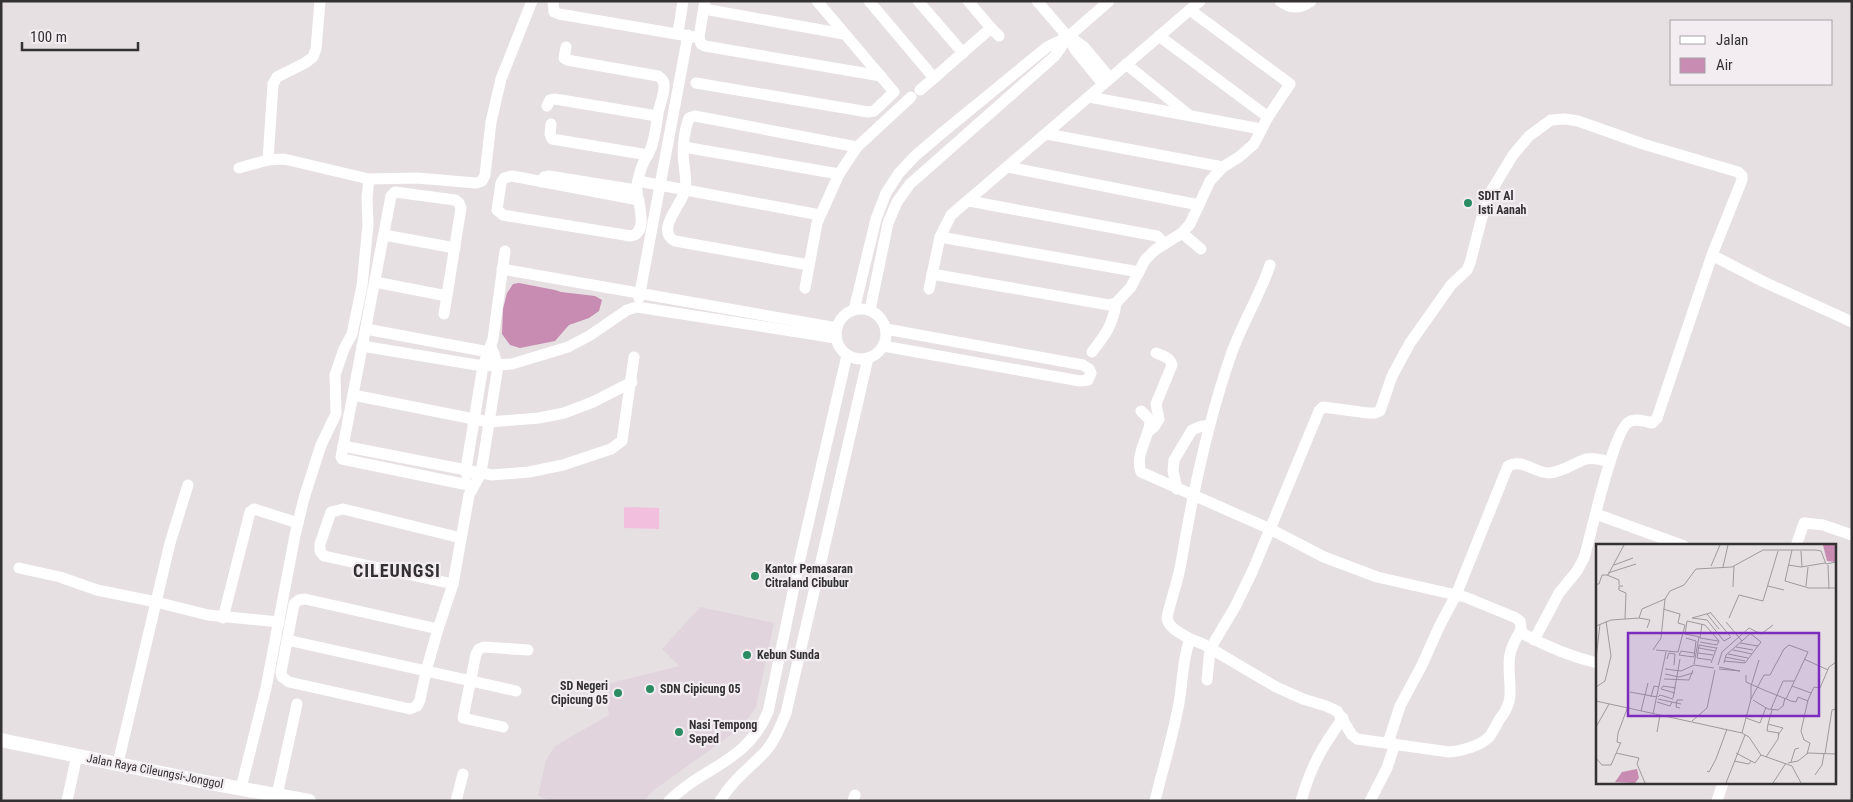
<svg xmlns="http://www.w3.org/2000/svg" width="1853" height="802" font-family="'Roboto Condensed',sans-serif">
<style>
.built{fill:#e1d4dc}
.green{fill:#f2c0de}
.water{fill:#c88bb1}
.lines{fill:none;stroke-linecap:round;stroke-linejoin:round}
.minor{stroke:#fff;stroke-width:11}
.major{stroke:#fff;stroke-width:14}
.poi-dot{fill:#2b8b63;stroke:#f3edf1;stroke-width:2}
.labels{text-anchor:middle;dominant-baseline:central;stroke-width:4.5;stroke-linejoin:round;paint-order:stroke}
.poi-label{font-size:12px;font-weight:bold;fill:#343133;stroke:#f3edf1;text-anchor:start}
.street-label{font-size:12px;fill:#343133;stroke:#f3edf1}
.district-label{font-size:18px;font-weight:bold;letter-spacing:1px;fill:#343133;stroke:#f3edf1}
.inset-road{fill:none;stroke:#9f9a9d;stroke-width:1}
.view{fill:#7b2cbf;fill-opacity:0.15;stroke:#7b2cbf;stroke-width:2.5}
.inset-edge{fill:none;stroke:#343133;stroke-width:2.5}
</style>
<rect width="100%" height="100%" fill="#e6e0e3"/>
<!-- built -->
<polygon class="built" points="700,607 774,623 756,707 742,727 654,790 644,801 551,801 538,796 546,760 555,746 609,715 603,685 679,666 662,649"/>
<!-- green -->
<polygon class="green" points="624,507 659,508 659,529 624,528"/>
<!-- water -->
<polygon class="water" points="519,283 555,290 561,292 595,296 602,300 599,311 589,318 569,325 555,341 520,348 510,345 502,334 503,309 507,293 513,284"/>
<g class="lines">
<!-- minor -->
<g class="minor">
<polyline points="553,1 554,12 559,14 694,37"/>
<polyline points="705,1 699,37 701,44 705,46 881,76"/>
<polyline points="869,1 934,78 991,28 999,36"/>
<polyline points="918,1 963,53"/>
<polyline points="968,1 991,28"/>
<polyline points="1037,1 1068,37 1076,51 1103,84"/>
<path d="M1280,1C1290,9 1300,9 1311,1"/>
<polyline points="704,9 844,34"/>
<polyline points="678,33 683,1"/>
<polyline points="1159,36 1268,117"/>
<polyline points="1070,37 1084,47 1110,78"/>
<path d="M566,47L564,58L567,60L658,76C661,78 664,80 664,85C665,94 659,105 658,114C656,126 655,137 651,148C648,155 643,162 641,169C639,175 636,185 637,191C638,203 649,232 631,236L503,215L497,210L501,183L504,178L512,176L639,200"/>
<polyline points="1126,64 1189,115"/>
<polyline points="696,83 868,112 874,111 894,92 817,1"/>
<polyline points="920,90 934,78"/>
<polyline points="1089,97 1261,129"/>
<polyline points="547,106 550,100 555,99 657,116"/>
<polyline points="551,124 550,134 552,139 648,155"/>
<polyline points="1047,134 1223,167"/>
<polyline points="684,147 839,174"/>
<polyline points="268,160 284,159 369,179 417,178 476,183 482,181 485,175 491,122 501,79 532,1"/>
<polyline points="1008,167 1199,205"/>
<polyline points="239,168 268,160 273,84 277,77 305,63 313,57 316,49 320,1"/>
<polyline points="638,181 820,215"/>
<polyline points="541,182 544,177 549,176 636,190"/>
<polyline points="969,201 1157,236 1164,243"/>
<polyline points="1182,233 1201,249"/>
<polyline points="384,235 455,248"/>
<polyline points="940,237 1139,272"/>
<polyline points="1712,255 1762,281 1852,322"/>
<path d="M809,265L675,241C655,231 681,205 685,191C687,182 685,173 684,164C682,150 684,131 689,118L695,116L857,147"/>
<polyline points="502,269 837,328"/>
<polyline points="932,274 1109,305 1116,303 1131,287 1145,260 1155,250 1182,233 1190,224 1210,181 1223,167 1239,157 1254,144 1268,117 1290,84 1190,10"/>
<polyline points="375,282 447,296"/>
<polyline points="805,288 817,223 839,174 857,147 911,97"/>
<polyline points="929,289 940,237 951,215 1200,1"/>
<polyline points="639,298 688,35"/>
<circle cx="861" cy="334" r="25"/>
<polyline points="854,310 876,219 886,193 899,173 915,156 942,133 1047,47 1068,37"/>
<polyline points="870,310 888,223 897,202 910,184 1055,56 1068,37 1109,1"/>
<polyline points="444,314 461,208 459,203 455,200 395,192 391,196 341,457 342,459 473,486"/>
<polyline points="366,329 494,353"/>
<polyline points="362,346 483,366 512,364 568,347 589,336 627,310 637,307 836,338"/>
<polyline points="883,346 1080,381 1088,380 1091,373 1089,369 1083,365 886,329"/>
<path d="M1092,352C1105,335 1113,325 1116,303"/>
<polyline points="353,395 489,422 539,418 564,413 593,402 632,382"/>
<path d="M1141,411L1149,419L1150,424C1147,439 1135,457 1141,472L1270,529L1324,557L1377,577L1465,597L1514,617L1520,621L1521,628L1520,632C1545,646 1569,656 1597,663"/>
<path d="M1149,431L1154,427L1159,419L1156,404L1172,365C1170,357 1163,356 1156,353"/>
<polyline points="343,446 492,475 529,472 563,465 611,449 622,441 634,357"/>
<polyline points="467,475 466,469 483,366 493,339 505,251"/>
<polyline points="1177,489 1173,471 1174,460 1192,430 1199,427 1209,425"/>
<polyline points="1596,514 1684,546"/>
<polyline points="1796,546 1804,523 1823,525 1852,535"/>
<polyline points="19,568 60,577 97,590 156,602 208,615 279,622"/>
<polyline points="453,584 324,556 320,551 320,544 331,512 343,509 461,538"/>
<polygon points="305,599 438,629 426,671 420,700 417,706 410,709 289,682 282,677 281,672 294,604 299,600"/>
<polyline points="223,618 250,512 254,509 298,523"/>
<polyline points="438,629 453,584 469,495 481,473 498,366 491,347"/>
<path d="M1190,639C1181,633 1169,629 1167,618C1171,599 1178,581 1181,563C1193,491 1208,420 1232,352C1243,322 1260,295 1270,265"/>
<polyline points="287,640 516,691"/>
<path d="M1207,680L1210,649L1235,607L1253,570L1319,411L1323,407L1368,413H1375L1380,411L1392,376L1410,343L1451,285L1467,270L1470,263L1487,198L1513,155L1529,136L1551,120L1565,119L1578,121L1643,144L1738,172L1742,176V180L1712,255L1657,418L1652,423C1645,421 1635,418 1629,422C1613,430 1591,536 1584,558L1577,571L1559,593L1534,640"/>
<polyline points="503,727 463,718 476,654 479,649 484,647 528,650"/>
<path d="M1388,743L1400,706L1421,667L1440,625L1456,595L1508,466C1521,458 1535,473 1549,473C1563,472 1574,463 1586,459C1594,457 1602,460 1610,462"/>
<polyline points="118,763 170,543 188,485"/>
<polyline points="241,788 266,688 295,535 304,498 321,445 336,414 335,375 344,349 352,334 362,286 368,225 367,197 369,179"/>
<polyline points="277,795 297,704"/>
<polyline points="67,801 77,755"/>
<polyline points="456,801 463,774"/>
<path d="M669,801C705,765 745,764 768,712L799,563L847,355"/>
<path d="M720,801C731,782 748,769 763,754C774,743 780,727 786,713L868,358"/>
<polyline points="853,801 855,795"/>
<path d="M1155,801C1163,768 1173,736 1179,703C1183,681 1182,660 1190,639L1203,644L1276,687L1303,699L1326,706L1337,711L1352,735L1357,739L1449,752C1462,751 1480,746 1489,737C1493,732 1496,726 1499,720C1505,712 1509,706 1510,696C1511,669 1503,658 1520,632"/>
<path d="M1301,801C1311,766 1322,747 1343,718"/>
<polyline points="1370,801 1387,768 1395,744"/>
<polyline points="1717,801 1723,783"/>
</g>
<!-- major -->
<polyline class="major" points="1,740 205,782 309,801"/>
</g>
<!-- markers -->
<g class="poi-dot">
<circle cx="1468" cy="203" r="5"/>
<circle cx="755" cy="576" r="5"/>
<circle cx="747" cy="655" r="5"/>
<circle cx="650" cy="689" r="5"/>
<circle cx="618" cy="693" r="5"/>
<circle cx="679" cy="732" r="5"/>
</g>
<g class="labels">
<!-- poi labels -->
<g class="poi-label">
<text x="1478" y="196">SDIT Al<tspan x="1478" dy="14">Isti Aanah</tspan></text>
<text x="765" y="569">Kantor Pemasaran<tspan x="765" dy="14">Citraland Cibubur</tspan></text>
<text x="757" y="655">Kebun Sunda</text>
<text x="608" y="686" text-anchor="end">SD Negeri<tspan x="608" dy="14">Cipicung 05</tspan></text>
<text x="660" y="689">SDN Cipicung 05</text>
<text x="689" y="725">Nasi Tempong<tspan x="689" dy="14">Seped</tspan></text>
</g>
<!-- street labels -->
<g class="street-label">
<text transform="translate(155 771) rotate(11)">Jalan Raya Cileungsi-Jonggol</text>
</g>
<!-- district labels -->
<g class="district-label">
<text x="397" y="570">CILEUNGSI</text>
</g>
</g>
<!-- overview -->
<g transform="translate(1596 544)">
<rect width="240" height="240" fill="#e6e0e3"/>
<path d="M227,1H240V18L231,17ZM41,225L43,234L39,239L19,238L26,228Z" fill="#c88bb1"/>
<path class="inset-road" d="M196,6L189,37L213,44H240M205,7L206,23M18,21L37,14M192,21L205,23L229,19M232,21L233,45M115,22L124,1M127,23L132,1M12,29L40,20M11,31L23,36V41M0,40H3L6,31H12L28,1M27,42H23V46L30,49L29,75M172,42L188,46M210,42L212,23M137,43L138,22M114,68L134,92M114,69L96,74L111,76L128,97L135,93M111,70L123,85M43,74L54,76L51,84M133,74L143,51L167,57L182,7M130,78L146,97M106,80L104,94L122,97M0,82L15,76L43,74L46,65L69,55L74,47L88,41L100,25L136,23L167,6H220L225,7L230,20L240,18M104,93L89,90L91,77L109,81L123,97M90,94L100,97L98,113L83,111L85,107L98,109M104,98L121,101L123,97M144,99L162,102M140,103L157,106M103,104L119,107M57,106L65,94L69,55M60,106L82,108L88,85L89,81L82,79L84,70L67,65M137,106L156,110M102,109L117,111M132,110L152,114M129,113L149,117M0,115L4,80M71,115L73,109L79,110L78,121M208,115L232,126M115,116L101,114L103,101L120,104M128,117L149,119L165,98L155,90M115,119L121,103M128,119L130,111L155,89M98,120L103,93M122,121L126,108L153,84L165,90L177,81M69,125L85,127L98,121L118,124M123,125L144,127L123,123M69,130L83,133L97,129M150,131V138L168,146L195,157L200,158L202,153L212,157M68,135L93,136L97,126M196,142L215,149M0,143L9,137L15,112L10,77M34,148L61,153M79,149L65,145L67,142L80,144M55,153L58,142L63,143M62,153L64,151L77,155M77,154L84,115M62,155L85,160M155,155V142L163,116M157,156L172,165L182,166L187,162L189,154M0,157L146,189L153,193L165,211L196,222L205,239M61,158L74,162L76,158M84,164L80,163L81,156H87M175,165L187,137H198M176,166L172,180L187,184L182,191M45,167L52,139M57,170L70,108M150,174L164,179L170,163M96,177L111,164L119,126M0,183L13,160M61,188L64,171M146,189L155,155L168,131H174L188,105L193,101L212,108L190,155M24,199L21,198L22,189L31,165M20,209L43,214L41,220L49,239M140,209L159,219L165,211M211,210L214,199L208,196L205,187L212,156L218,143L224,144L233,123L240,118M229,210L236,166L240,165M170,213L182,195L183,189L171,187L172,180M0,214L6,221H15L25,198M138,217L153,220L155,217M195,218L199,205L203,204M192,219L202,217L212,209L240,210M111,227L113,228L120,215L131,185M219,231L226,221L228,210M130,239L149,191M177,239L190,219"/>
<path class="view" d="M32,89H223V172H32Z"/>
<rect width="240" height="240" class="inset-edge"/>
</g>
<!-- border -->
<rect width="1853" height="802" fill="none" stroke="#343133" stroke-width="5"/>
<!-- legend -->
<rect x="1670" y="20" width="162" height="65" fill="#f3edf1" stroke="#a7a2a5"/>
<rect x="1680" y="36" width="25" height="8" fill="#ffffff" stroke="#a7a2a5"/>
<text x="1716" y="45" font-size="15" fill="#343133">Jalan</text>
<rect x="1680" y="58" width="25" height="15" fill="#c88bb1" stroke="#a7a2a5"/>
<text x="1716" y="70" font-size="15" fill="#343133">Air</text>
<!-- scale -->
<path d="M22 42v8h116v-8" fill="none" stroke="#343133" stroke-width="2.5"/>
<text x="30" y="42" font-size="15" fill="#343133" stroke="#f3edf1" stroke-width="4" paint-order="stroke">100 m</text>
</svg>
